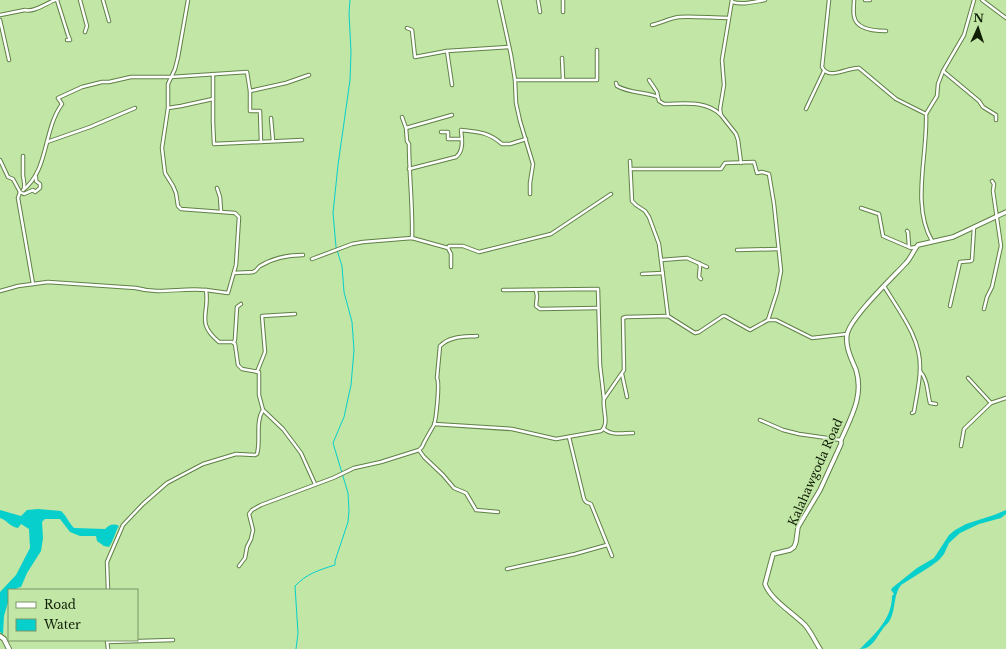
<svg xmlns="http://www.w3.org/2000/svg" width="1006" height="649" font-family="'Libre Baskerville',serif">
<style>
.water{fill:#07cfcb}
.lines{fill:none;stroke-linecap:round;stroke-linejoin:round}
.stream{stroke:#07cfcb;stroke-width:1}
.minor-casing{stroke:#608046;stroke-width:4.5}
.tertiary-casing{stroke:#608046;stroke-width:5.5}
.secondary-casing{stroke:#608046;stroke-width:6}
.minor{stroke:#fff;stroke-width:2.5}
.tertiary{stroke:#fff;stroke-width:3.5}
.secondary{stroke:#fff;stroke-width:4}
.labels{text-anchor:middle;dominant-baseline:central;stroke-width:3;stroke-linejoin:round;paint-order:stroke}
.street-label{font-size:12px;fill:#111e06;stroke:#c1e6a6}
</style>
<rect width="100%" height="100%" fill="#c1e6a6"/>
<!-- water -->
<g class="water">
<path d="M38,509L61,511C66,515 69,523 74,528L105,529C109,525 113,523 119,526C115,532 114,540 109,547L104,546L97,541L96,536H80L70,532L60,519H45L42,522L43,538L41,551L27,573L21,587L17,588L15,590H9V599L4,616L3,634L0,632V592L16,575L30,548L29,529L21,524L18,528C10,527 7,520 0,518V510L21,516L27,510Z"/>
<path d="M1006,510V514L1001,518L979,524L960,533L949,543L944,554L939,560L931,566L901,585C893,595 896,609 890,620C888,624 884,626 882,630C876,638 872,649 860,649C875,634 892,619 892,596L894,594L891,590L892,588L917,568L934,558L949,535L955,530L966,524L994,515Z"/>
</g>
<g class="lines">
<!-- stream -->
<path class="stream" d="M296,649L298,633L295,586C306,574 319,570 335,565V561L348,522L349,511L348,493L333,443L344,417L351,385L354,350L352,322L344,292L342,266L336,247L333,213L338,165L350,80L351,52L349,13L350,0"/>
<defs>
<g id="minor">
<polyline points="57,0 68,35 70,40 67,40"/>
<polyline points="80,0 87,26 85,32"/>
<polyline points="103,0 109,21"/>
<polyline points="188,0 178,57 175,69 168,84 168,108 162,148 165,173 173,186 176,193 178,206 181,209 235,213 239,217 236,265 228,293 206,290"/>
<polyline points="499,0 511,55 515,80 516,103 520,121 533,164 530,183 530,194"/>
<polyline points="538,0 540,12"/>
<polyline points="563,0 563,12"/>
<polyline points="732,0 722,60 724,85 720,109 721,115 736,134 738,140 741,163"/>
<path d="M829,0L822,67C829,81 847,67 859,68L896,99L926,114C928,154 911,205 932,241"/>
<path d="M854,0C854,5 853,11 854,16C856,30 875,31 886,31"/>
<polyline points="865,0 870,0"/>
<polyline points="982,0 1006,18"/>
<path d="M732,2C743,5 753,2 765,0"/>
<path d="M0,15L25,10C33,13 47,3 55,0"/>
<polyline points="0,20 9,60"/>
<path d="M652,25C661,23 670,18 679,17C695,16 712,18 729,18"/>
<polyline points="407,28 412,30 415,57 447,51 509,47"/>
<polyline points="447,51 452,85"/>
<polyline points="562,58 563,79"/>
<polyline points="943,71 979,101 983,107 996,115 996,120"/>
<polyline points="213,74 213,122 214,144 302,140"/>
<polyline points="515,80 597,80 597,50"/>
<polyline points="649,80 657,92 658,97"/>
<path d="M616,83L617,86C629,93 644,92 658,97L659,101L664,104C684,104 706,100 721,115"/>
<polyline points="250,91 286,83 309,75"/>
<polyline points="168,108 181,106 213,99"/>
<polyline points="806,109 824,71"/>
<polyline points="926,114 937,96 938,84 943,71 964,35 974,0"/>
<path d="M402,117L406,128L407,141L409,144C409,175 413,207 412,238"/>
<polyline points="271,118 273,141"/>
<polyline points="406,128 452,115"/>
<polyline points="441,132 448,132 448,139 462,139"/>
<polyline points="47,142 90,127 135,108"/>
<path d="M23,156C23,163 23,169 23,176C24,181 25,184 24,189"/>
<polyline points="0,160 8,177 13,179 20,192 18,198 33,284"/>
<polyline points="630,161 632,201 636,205 645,211 649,217 659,244 668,316"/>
<path d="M409,169L456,157C464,151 462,139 461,130C479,132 488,132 502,144H510L526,139"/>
<polyline points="631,169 721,169 725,163 754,162 757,173 762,172 769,174 774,204 781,271 777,292 768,320"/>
<polyline points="217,188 220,197 221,211"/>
<path d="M23,190C49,170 43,130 62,104L58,98L82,87L102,82H109L131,77H171L247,72L250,91V111H260L261,142"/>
<polyline points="20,192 24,194 33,190 35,192 40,188 40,184 36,181 36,177"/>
<polyline points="861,208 879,214 883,236 911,248 916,247"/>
<polyline points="907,231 908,232 909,247"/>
<polyline points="448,248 449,246 463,246 479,252 551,234 611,194"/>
<polyline points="737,250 778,249"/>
<polyline points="312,259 352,244 363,242 412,238 448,248 451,254 451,267"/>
<polyline points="661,260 687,258 707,267"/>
<polyline points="699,263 700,266 699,277 701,279"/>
<path d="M234,273C240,272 247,273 253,272C257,271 257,268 260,266C273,258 289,255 303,255"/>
<polyline points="642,274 663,273"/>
<path d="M884,286C899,311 921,338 920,368C920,383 916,398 914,412L912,413"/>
<polyline points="503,290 598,289 600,365 604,399"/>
<path d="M0,291L18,286L48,282L136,288C161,295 182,287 206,290C210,314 195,322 219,342H232L235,344L238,365L242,369L259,372V395L263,410L283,429L301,453L315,484"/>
<polyline points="536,291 537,296 536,306 540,309 598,308"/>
<polyline points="950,306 960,262 971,261 972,260 974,227"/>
<polyline points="984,309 987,297 992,287 1001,246 993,191 994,184 992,181"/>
<polyline points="234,343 235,339 237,307 241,304"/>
<path d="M920,371C928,380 927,391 930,403L936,404"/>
<polyline points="257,372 265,352 262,316 295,314"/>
<polyline points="622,374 627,397"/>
<polyline points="968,378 991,403"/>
<polyline points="760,420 783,430 799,434 841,440"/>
<path d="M434,424L512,429L556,439L601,431C610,424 602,409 604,399L624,370L623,318L626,317L668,316L695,333L699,332L723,316H725L750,330L768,320H776L812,338L847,334"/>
<path d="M604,429C612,436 623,433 633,433"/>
<polyline points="569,437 584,499 586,502 591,504 612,556"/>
<polyline points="961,446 964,429 991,403 1006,398"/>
<polyline points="419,450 424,457 443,475 454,488 466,493 476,510 498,512"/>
<path d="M239,566L245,558L247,547L251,539L253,530L249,514L252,510L261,505L333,478L354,468L381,462L419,450L422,447C425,440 430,432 434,425C436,420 440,383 437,378L440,346C450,336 463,337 477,336"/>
<polyline points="507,569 575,554 607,545"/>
<path d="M108,590L107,562L123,525L143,504L167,483L203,464L236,454L255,455L257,454C261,441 255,422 263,410"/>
<polyline points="107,640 108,649"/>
<polyline points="107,642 173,640"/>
</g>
<path id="tertiary" d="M820,649C815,641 811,632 805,625C793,613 770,599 765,584L773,554L790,550L794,547L796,542L798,527L820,490L841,444V440C851,417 864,396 856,370C852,360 845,347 847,335C849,319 893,277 906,263C911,258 913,251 918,245L953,237L1006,212"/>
<polyline id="secondary" points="0,636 4,639 9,649"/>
</defs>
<!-- minor casing -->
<use href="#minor" class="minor-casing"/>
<!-- tertiary casing -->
<use href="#tertiary" class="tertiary-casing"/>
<!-- secondary casing -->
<use href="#secondary" class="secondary-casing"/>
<!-- minor -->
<use href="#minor" class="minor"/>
<!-- tertiary -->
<use href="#tertiary" class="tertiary"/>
<!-- secondary -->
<use href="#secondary" class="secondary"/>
</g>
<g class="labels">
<!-- street labels -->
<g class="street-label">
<text transform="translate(815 472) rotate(-66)">Kalahawgoda Road</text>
</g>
</g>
<!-- legend -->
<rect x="8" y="589" width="130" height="52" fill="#c1e6a6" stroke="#7b9666"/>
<rect x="16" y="602" width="20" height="6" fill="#ffffff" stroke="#7b9666"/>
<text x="44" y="609" font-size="12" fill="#111e06">Road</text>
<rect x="16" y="619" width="20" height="12" fill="#07cfcb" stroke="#7b9666"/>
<text x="44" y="629" font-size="12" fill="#111e06">Water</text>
<!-- north arrow -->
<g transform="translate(978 28) rotate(3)" stroke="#c1e6a6" stroke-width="3" paint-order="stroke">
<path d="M0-3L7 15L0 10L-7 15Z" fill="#111e06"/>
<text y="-6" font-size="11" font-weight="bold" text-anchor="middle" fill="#111e06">N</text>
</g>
</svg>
